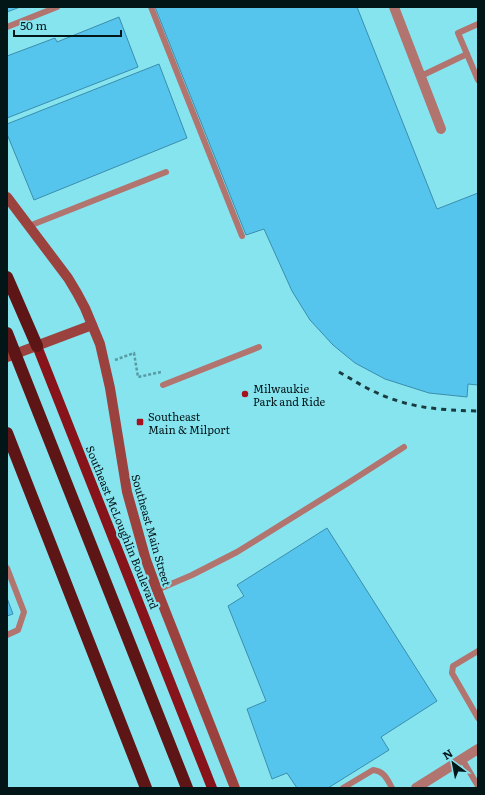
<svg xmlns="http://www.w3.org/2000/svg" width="485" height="795" font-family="Literata,serif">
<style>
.building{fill:#56c5ee;stroke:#3b8eac}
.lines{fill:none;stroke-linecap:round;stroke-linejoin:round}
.path{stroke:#589ba3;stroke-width:2.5;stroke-dasharray:3 2;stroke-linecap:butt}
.lane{stroke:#b1746e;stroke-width:6}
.street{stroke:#b1746e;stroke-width:10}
.secondary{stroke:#9b423e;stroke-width:10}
.primary{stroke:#87141a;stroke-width:10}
.highway{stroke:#5e1515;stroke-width:12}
.rail{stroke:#1a3b3f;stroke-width:3;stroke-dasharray:5 5;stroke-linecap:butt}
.poi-dot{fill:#a7101d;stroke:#86e4ef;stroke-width:1.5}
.labels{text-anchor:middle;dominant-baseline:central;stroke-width:4;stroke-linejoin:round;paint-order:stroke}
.poi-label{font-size:11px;fill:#021517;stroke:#86e4ef;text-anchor:start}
.street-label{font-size:11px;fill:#021517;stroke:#86e4ef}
</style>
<rect width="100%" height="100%" fill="#86e4ef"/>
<!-- building -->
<g class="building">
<polygon points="7,7 20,7 7,12"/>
<polygon points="155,7 357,7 437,209 478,193 478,385 468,384 467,397 429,393 385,379 355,363 333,345 310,320 292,291 264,229 246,235"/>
<polygon points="119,17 138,67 7,118 7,56 55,38 57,42"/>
<polygon points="159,64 187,138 34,200 7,134 7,124"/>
<polygon points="327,528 437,701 381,737 389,750 328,788 297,788 287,773 272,779 247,709 266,701 228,606 244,596 237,585"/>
<polygon points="7,598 13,614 7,616"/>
</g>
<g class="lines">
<!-- path -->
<polyline class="path" points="115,360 134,353 138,377 161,372"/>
<!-- lane -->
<g class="lane">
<polyline points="151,7 242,236"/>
<polyline points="478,24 458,33 478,80"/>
<polyline points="7,27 57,7"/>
<polyline points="421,76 467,54"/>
<polyline points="29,226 166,172"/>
<polyline points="163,385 259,347"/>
<polyline points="7,568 24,612 18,630 7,635"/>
<polyline points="157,590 192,575 237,552 348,483 404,447"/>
<polyline points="478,651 453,666 452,673 478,718"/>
<polyline points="462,759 478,786"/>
<path d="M343,788L373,770C384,771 387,779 392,788"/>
</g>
<!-- street -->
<g class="street">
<polyline points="394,7 441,129"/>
<polyline points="416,788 478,749"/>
</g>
<!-- secondary -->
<g class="secondary">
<polyline points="7,197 68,278 77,293 85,308 100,344 110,388 127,492 146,560 157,590 235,788"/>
<polyline points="7,357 92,325"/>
</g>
<!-- primary -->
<polyline class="primary" points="37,346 212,788"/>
<!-- highway -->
<g class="highway">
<polyline points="7,277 37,346"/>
<polyline points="7,333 187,788"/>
<polyline points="7,433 146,788"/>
</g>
<!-- rail -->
<path class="rail" d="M339,372C350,378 360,385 371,390C407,408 438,410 478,411"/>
</g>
<!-- markers -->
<g class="poi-dot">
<circle cx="245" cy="394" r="4"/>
<rect x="136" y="418" width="8" height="8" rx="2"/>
</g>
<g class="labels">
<!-- poi labels -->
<g class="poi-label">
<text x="253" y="388">Milwaukie<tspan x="253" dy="13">Park and Ride</tspan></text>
<text x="148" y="416">Southeast<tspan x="148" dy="13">Main &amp; Milport</tspan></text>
</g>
<!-- street labels -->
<g class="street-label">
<text transform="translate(123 527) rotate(68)">Southeast McLoughlin Boulevard</text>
<text transform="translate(152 530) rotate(74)">Southeast Main Street</text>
</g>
</g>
<!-- border -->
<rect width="485" height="795" fill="none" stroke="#021517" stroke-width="16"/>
<!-- north arrow -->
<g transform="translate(453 763) rotate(328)" stroke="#86e4ef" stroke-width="3" paint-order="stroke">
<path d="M0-3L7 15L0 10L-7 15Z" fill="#021517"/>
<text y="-6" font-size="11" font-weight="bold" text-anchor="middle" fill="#021517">N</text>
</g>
<!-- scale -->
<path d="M14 30v6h107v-6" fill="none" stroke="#021517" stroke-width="2"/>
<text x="20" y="30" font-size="12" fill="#021517" stroke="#86e4ef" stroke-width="3" paint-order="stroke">50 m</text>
</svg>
